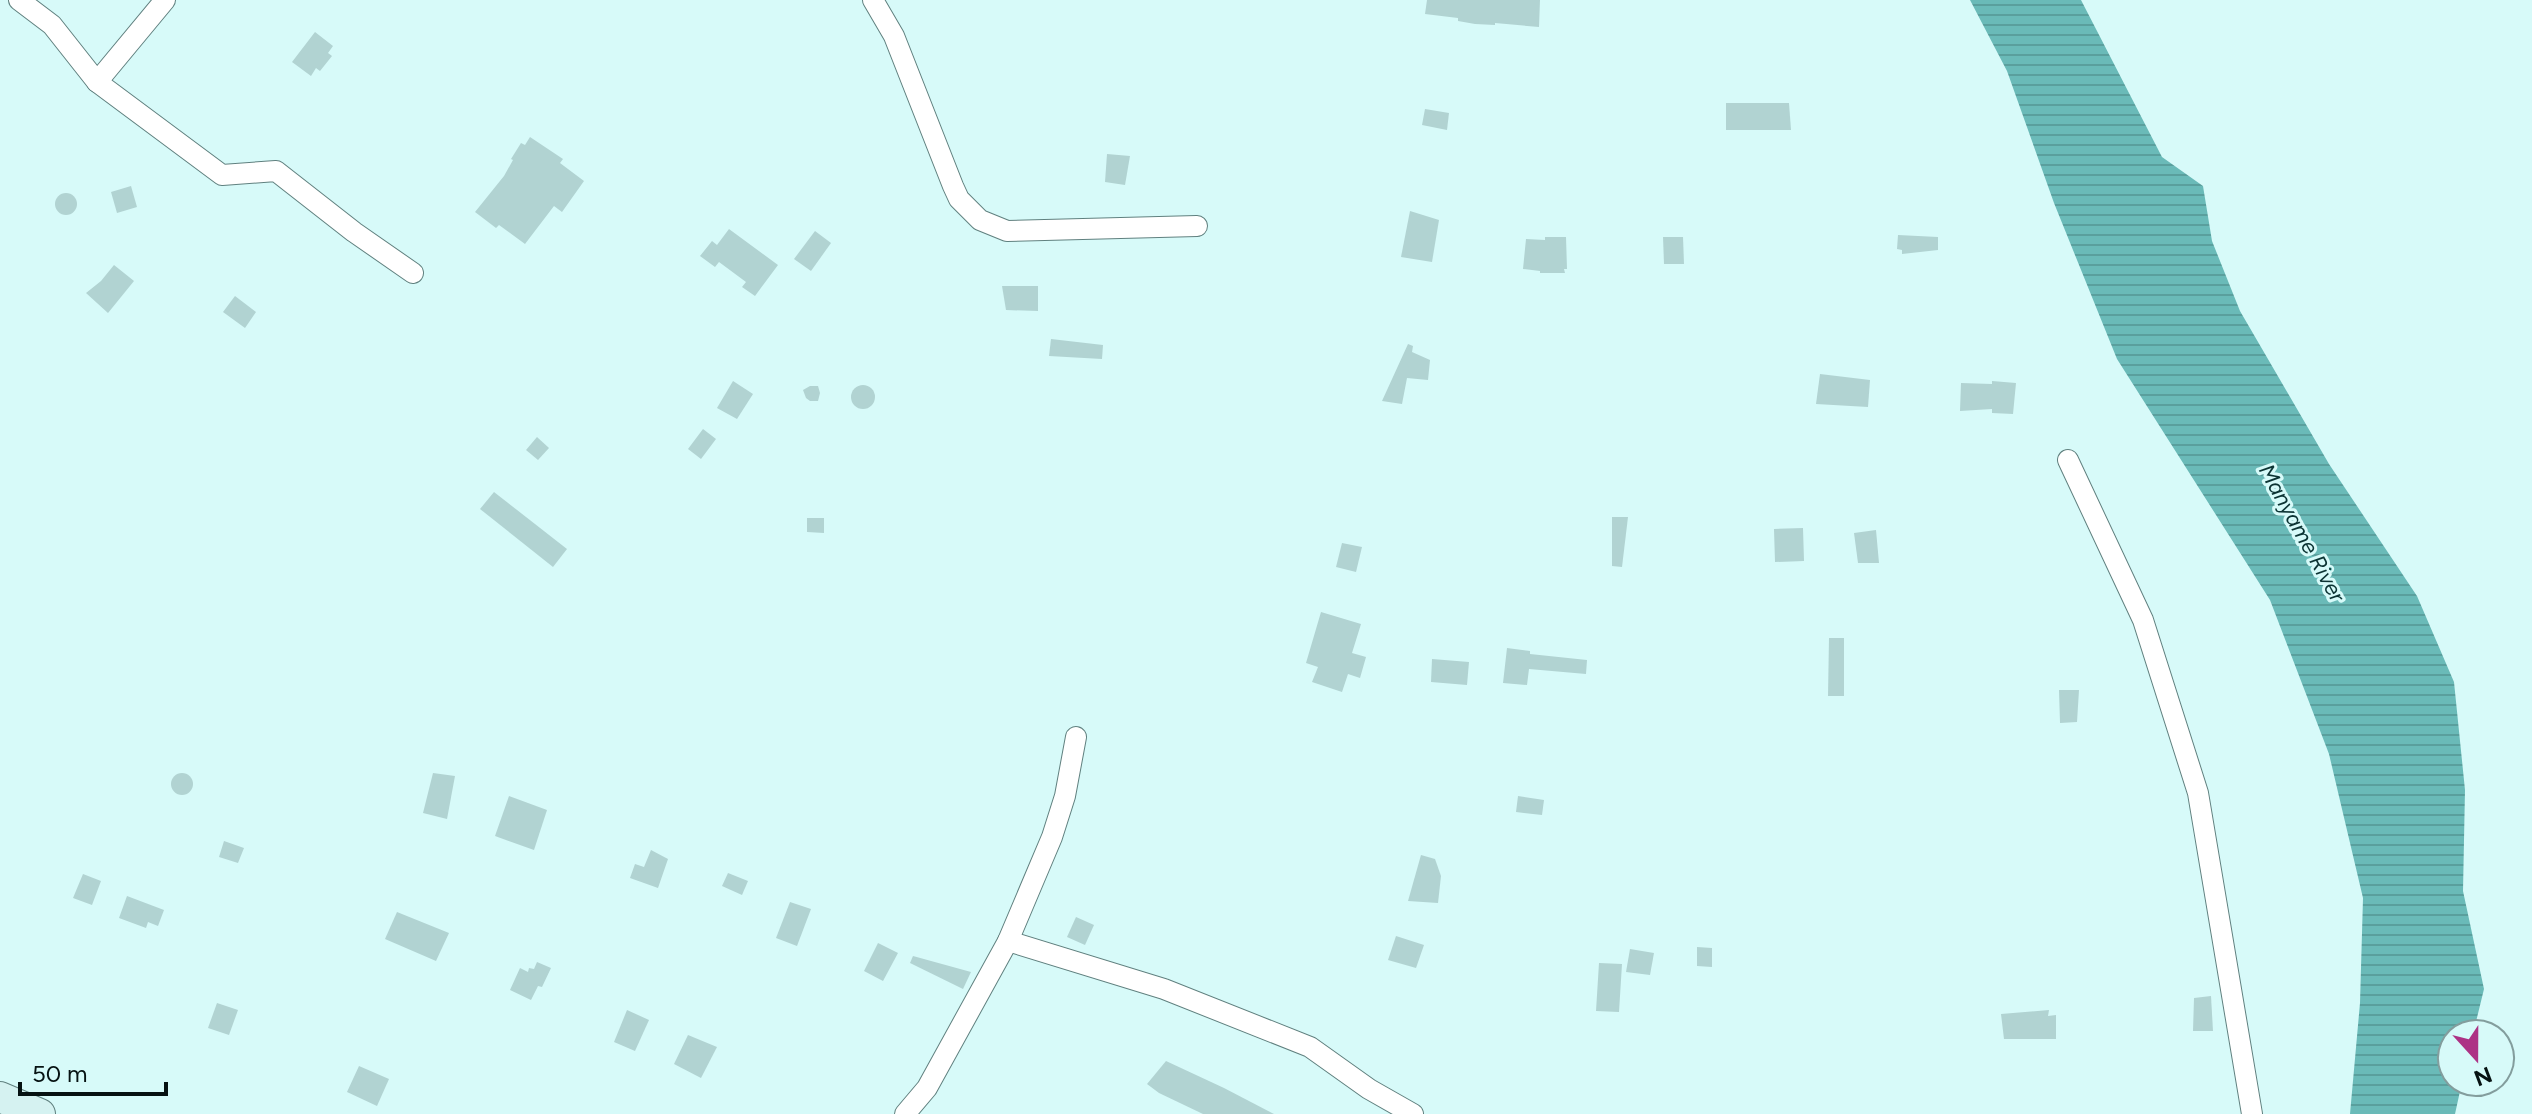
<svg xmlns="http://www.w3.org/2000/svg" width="2532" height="1114" font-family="Figtree,sans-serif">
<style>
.water{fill:url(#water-rules)}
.building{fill:#b1d3d2}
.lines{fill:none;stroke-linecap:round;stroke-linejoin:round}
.minor-casing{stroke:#60807f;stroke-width:22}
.secondary-casing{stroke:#60807f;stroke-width:32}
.minor{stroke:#fff;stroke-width:20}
.secondary{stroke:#d5f2f1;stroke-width:30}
.labels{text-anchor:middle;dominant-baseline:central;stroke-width:6;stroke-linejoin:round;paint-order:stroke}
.water-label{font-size:22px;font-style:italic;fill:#0c3434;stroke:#d7faf9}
</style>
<defs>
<pattern id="water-rules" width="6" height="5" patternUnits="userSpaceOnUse" patternTransform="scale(2)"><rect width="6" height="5" fill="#6abab8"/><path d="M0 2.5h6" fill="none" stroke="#5a9f9d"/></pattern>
</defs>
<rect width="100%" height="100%" fill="#d7faf9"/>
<!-- water -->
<polygon class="water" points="1970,0 2081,0 2162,157 2203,186 2212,241 2240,311 2329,464 2417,596 2454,682 2465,790 2463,891 2484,989 2473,1034 2452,1034 2452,1082 2462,1082 2455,1114 2350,1114 2360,1003 2363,898 2329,754 2270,600 2117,359 2054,203 2007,71"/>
<!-- building -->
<g class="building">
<polygon points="1427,0 1540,0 1539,27 1495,23 1495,25 1475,24 1458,21 1458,18 1425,14"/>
<polygon points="315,32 333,46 328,53 332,56 320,71 316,68 311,76 292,62"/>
<polygon points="1726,103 1789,103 1791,130 1726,130"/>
<polygon points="1425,109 1449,113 1447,130 1422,125"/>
<polygon points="530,137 563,159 560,163 584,181 562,212 554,206 525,244 499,225 496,228 475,212 504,176 513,160 511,159 521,143 525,145"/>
<polygon points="1107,154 1130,156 1125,185 1105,182"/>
<polygon points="131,186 137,207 117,213 111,192"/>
<circle cx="66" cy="204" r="11"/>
<polygon points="1410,211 1439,220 1432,262 1401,257"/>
<polygon points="729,229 778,265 755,296 742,287 746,282 719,262 715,267 700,256 712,241 717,245"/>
<polygon points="815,231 831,243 811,271 794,259"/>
<polygon points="1898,235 1938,237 1938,250 1902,254 1902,250 1897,249"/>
<polygon points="1545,237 1566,237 1567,269 1564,269 1565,273 1540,273 1540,271 1523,269 1526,239 1545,240"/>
<polygon points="1663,237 1683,237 1684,264 1664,264"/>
<polygon points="114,265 134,281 108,313 86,293 101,281"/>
<polygon points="1002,286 1038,286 1038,311 1006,310"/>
<polygon points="235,296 256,312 245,328 223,312"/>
<polygon points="1051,339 1103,345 1102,359 1049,356"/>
<polygon points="1408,344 1413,346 1412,352 1430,360 1428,380 1407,378 1402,404 1382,401"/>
<polygon points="1820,374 1870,380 1868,407 1816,404"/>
<polygon points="733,381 753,394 737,419 717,408"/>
<polygon points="1992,381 2016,383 2013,414 1992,413 1992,409 1960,411 1961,383 1992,384"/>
<circle cx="863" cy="397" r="12"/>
<polygon points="810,386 818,386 820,393 818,401 810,401 806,398 803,390"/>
<polygon points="703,429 716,439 701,459 688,449"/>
<polygon points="537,437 549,448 538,460 526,450"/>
<polygon points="494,492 567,549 553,567 480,509"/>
<polygon points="1612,517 1628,517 1622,567 1612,566"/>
<polygon points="807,518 824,518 824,533 807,532"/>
<polygon points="1803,528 1804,561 1775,562 1774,529"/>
<polygon points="1876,530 1879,563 1858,563 1854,533"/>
<polygon points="1342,543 1362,547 1356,572 1336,567"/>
<polygon points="1321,612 1361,624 1352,653 1366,657 1360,678 1348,674 1342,692 1312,682 1318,667 1306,663"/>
<polygon points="1829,638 1844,638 1844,696 1828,696"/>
<polygon points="1507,648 1530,651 1530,654 1587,660 1586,674 1529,669 1527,685 1503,683"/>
<polygon points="1432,659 1469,662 1467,685 1431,682"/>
<polygon points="2059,690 2079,690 2077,722 2060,723"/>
<polygon points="433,773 455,776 447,819 423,813"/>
<circle cx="182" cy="784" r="11"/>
<polygon points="509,796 547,810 534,850 495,836"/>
<polygon points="1518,796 1544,800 1542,815 1516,812"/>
<polygon points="224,841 244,848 238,863 219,857"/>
<polygon points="651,850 668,859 658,888 630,878 635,864 644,867"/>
<polygon points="1421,855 1435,859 1441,876 1438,903 1408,901"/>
<polygon points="728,873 748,881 742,895 722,886"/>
<polygon points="83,874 101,881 92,905 73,898"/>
<polygon points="127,896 164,910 158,926 148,922 146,928 119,918"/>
<polygon points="790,902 811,909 797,946 776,938"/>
<polygon points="397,912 449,933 436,961 385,939"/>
<polygon points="1076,917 1094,925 1085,945 1067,937"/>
<polygon points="1396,936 1424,945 1416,968 1388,960"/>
<polygon points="878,943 898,953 883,981 864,971"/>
<polygon points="1697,947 1712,948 1712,967 1697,966"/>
<polygon points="1630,949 1654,953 1650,975 1626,972"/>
<polygon points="913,956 971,972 963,989 910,963"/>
<polygon points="537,962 551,968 542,987 538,986 531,1000 510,990 520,968 528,972 529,968 534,969"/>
<polygon points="1599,963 1622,964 1619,1012 1596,1011"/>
<polygon points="2211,996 2213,1031 2193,1031 2194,998"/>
<polygon points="217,1003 238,1010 229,1035 208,1028"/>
<polygon points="627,1010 649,1020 635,1051 614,1042"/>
<polygon points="2049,1010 2048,1016 2056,1015 2056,1039 2004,1039 2001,1014"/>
<polygon points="688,1035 717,1047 701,1078 674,1064"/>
<polygon points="1166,1061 1224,1088 1274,1114 1203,1114 1159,1093 1147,1084"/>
<polygon points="359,1066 389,1079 377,1106 347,1092"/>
</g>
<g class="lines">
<defs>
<g id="minor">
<polyline points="19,0 52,25 97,82 222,175 276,171 354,232 413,273"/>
<polyline points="873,0 894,36 953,186 959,199 980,220 1007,231 1197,226"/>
<polyline points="97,82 165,0"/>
<polyline points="2068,460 2143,620 2198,793 2252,1114"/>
<polyline points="1008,941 1164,989 1310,1047 1369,1089 1413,1114"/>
<polyline points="905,1114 927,1088 1008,941 1052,837 1065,796 1076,737"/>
</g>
<polyline id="secondary" points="0,1097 40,1114"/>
</defs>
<!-- minor casing -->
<use href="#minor" class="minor-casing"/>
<!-- secondary casing -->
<use href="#secondary" class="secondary-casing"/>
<!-- minor -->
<use href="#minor" class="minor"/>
<!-- secondary -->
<use href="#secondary" class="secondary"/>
</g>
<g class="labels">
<!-- water labels -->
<g class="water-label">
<text transform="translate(2302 533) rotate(61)">Manyame River</text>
</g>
</g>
<!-- north arrow -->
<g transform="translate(2476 1058) rotate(159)"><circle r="38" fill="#d7faf9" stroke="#839d9d" stroke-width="2"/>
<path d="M0-6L14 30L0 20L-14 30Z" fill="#ad3285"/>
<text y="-12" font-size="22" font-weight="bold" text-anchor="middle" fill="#061212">N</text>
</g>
<!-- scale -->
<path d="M20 1082v12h146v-12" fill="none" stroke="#061212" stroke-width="4"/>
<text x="32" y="1082" font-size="24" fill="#061212" stroke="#d7faf9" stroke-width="6" paint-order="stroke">50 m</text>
</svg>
